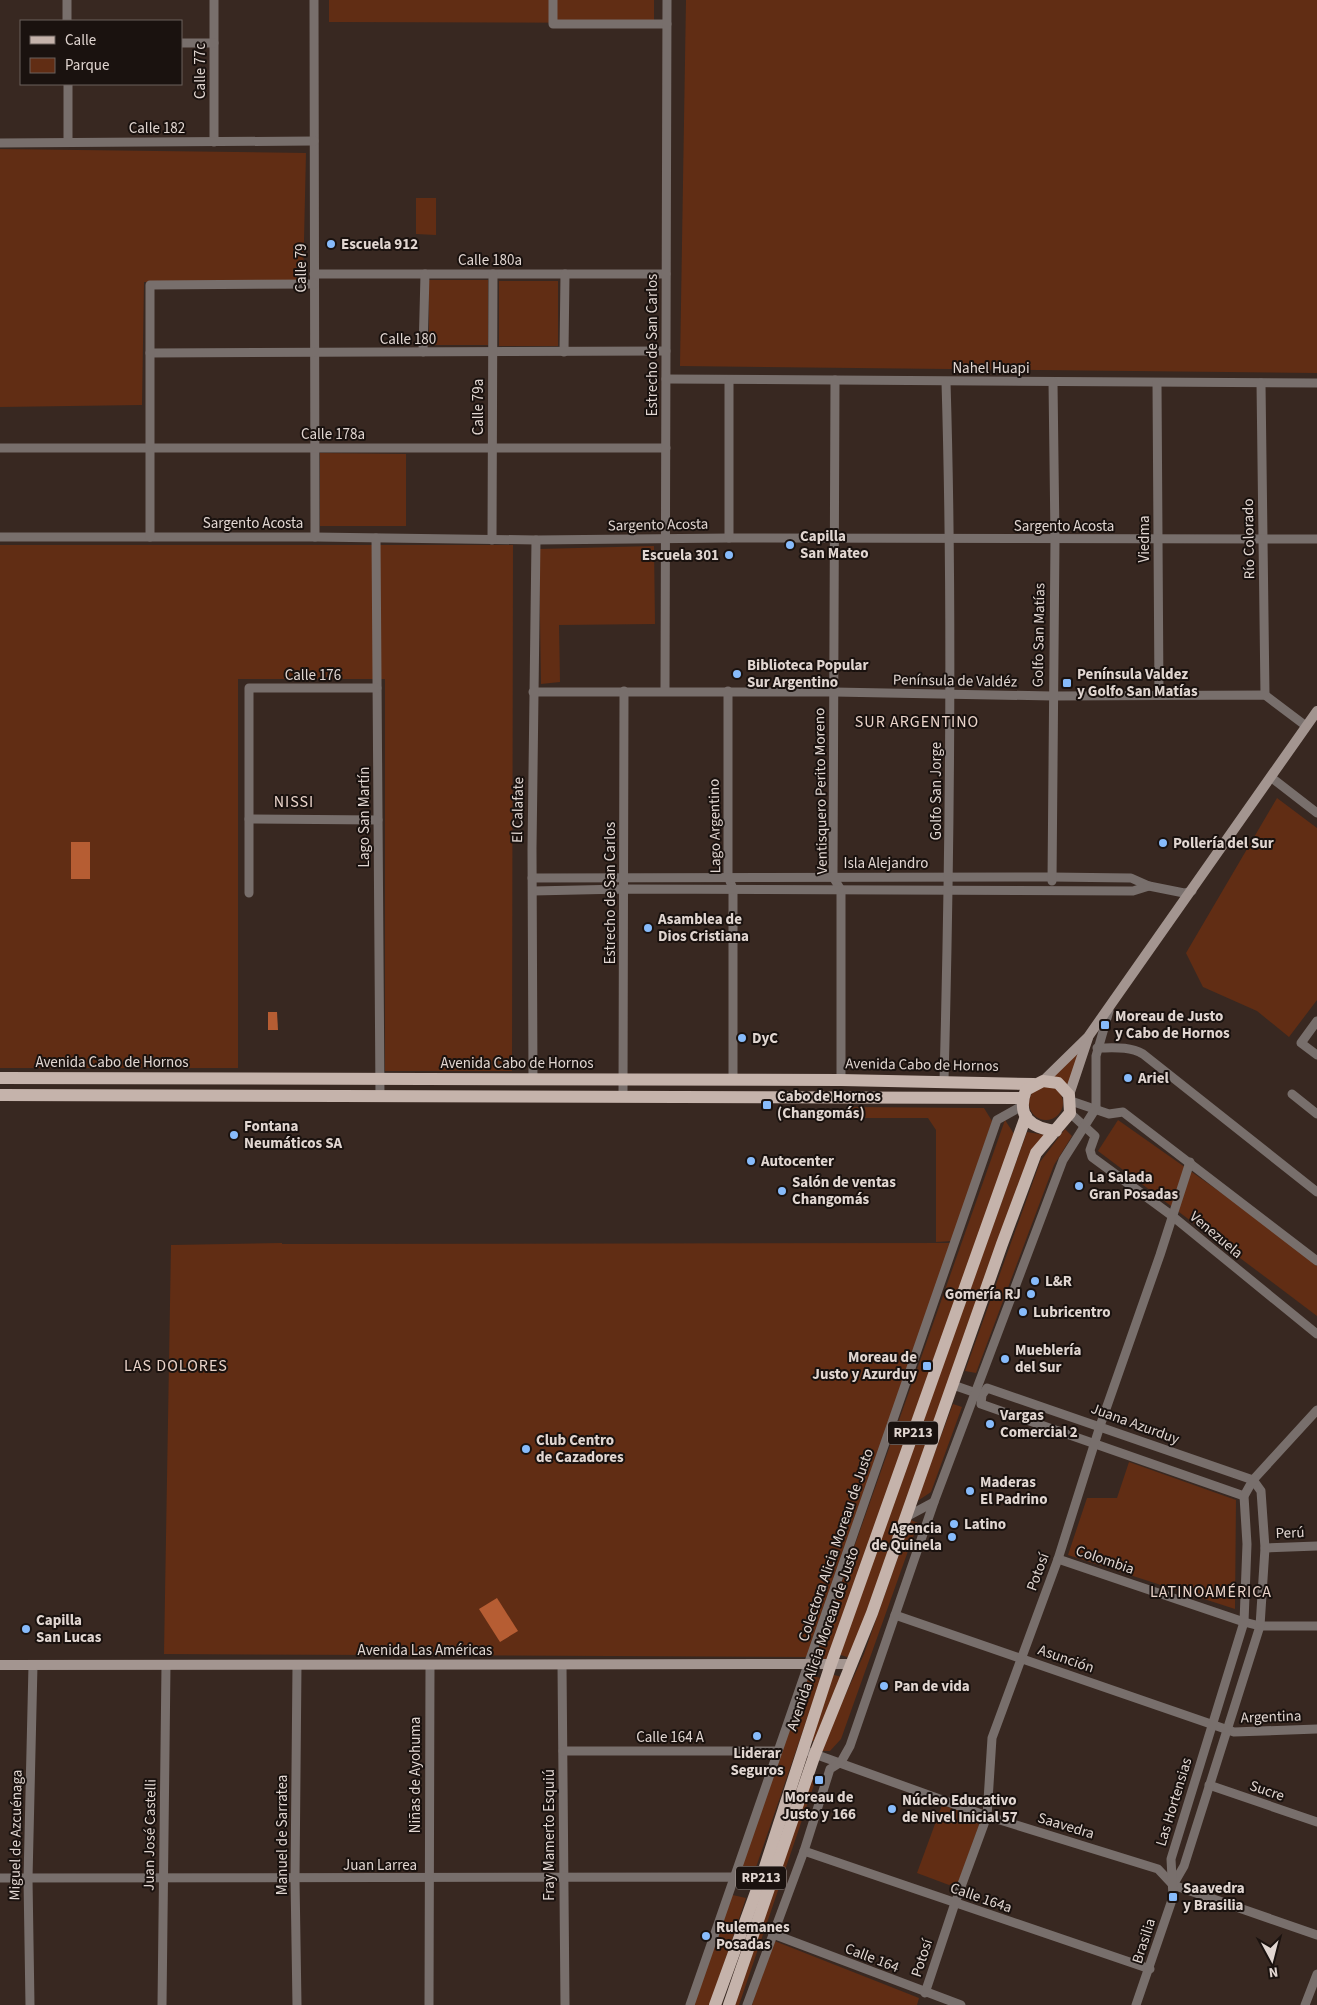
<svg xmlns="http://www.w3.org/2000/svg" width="1317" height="2005" font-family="'Source Sans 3',sans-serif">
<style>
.green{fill:#612d14}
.water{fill:#b65d33}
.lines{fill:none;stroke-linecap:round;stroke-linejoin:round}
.minor{stroke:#786f6c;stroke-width:9}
.secondary{stroke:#a39590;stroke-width:10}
.primary{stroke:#c5b3ab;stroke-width:12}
.poi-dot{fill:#87bbfb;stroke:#1a120f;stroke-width:2}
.labels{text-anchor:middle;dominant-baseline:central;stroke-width:4;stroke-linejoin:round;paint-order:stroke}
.shield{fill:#1a120f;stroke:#a59b97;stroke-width:1}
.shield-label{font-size:14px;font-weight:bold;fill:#e1d6d1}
.street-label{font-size:15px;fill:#e1d6d1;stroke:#1a120f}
.poi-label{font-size:15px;font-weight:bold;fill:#e1d6d1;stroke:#1a120f;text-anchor:start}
.neighbourhood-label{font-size:16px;letter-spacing:1px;fill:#ead4ca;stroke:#1a120f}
</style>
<rect width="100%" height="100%" fill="#382821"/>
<!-- green -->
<g class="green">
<polygon points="329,0 654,0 654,23 329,22"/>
<polygon points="686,0 1317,0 1317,373 680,366"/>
<polygon points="0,149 306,153 303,284 144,282 142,405 0,407"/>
<polygon points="416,198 436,198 436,235 416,234"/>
<rect x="429" y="280" width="59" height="65"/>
<rect x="499" y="281" width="59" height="65"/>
<polygon points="320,453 406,454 406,526 320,526"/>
<polygon points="0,545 513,545 512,1071 385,1071 385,679 238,679 238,1068 0,1068"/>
<polygon points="654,546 655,624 559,625 560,682 541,684 539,549"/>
<polygon points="1277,798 1317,828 1317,1000 1289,1037 1257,1011 1203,987 1186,953"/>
<polygon points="1081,1049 1068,1087 1053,1076"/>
<circle cx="1046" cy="1103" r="17"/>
<polygon points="852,1107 984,1108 992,1121 952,1241 936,1242 936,1130 928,1118 853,1118"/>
<polygon points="1005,1120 1014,1134 829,1660 815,1658"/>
<polygon points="1118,1120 1284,1237 1317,1266 1317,1316 1098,1151"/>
<polygon points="1065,1129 1072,1136 1054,1165 976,1373 965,1371 1040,1162"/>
<polygon points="1027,1132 1045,1135 850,1658 838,1654"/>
<polygon points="282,1243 282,1244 954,1243 812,1657 164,1654 171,1245"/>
<polygon points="953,1404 962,1407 931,1492 916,1502"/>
<polygon points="1129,1462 1236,1500 1235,1609 1068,1555 1087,1498 1117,1498"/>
<polygon points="911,1520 918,1523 841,1739 830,1751 820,1751 864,1654"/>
<polygon points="804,1674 821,1678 754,1873 737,1872"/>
<polygon points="830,1674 842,1677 814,1741 808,1740"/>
<polygon points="811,1774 817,1776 739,2005 733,2005"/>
<polygon points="942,1805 976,1817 979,1825 959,1881 949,1885 917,1873"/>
<polygon points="728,1894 746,1898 710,2005 689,2005"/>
<polygon points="772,1940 919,1998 917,2005 752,2005"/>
</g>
<!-- water -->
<g class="water">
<rect x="71" y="842" width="19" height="37"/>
<polygon points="268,1012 277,1012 278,1030 268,1030"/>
<polygon points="497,1598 518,1631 500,1642 479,1609"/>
</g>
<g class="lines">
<!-- minor -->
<g class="minor">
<polyline points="67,0 67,21"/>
<polyline points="214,0 214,142"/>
<polyline points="314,0 315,537"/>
<polyline points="553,0 553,24 667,24"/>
<polyline points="181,43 214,43"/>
<polyline points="68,84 68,142"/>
<polyline points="0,143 314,141"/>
<polyline points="314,274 666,274"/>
<polyline points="423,352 425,274"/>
<polyline points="564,352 565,274"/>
<polyline points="150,353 666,351"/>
<polyline points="666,379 1317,383"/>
<polyline points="835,380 833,877 841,890 841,1080"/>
<polyline points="1157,383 1159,695"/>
<polyline points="1261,383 1265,695"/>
<polyline points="0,448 666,448"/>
<polyline points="0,537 315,537 536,540 729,538 1317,539"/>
<polyline points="150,537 150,285 314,284"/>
<polyline points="376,538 380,1096"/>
<polyline points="729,538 729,380"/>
<polyline points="492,540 493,274"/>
<polyline points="665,690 667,0"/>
<polyline points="728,691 728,876 733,889 733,1080"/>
<polyline points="533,692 834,692 1052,696 1265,695 1306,726"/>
<polyline points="1272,778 1317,813"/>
<polyline points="249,819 378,820"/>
<polyline points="532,878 1051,877 1131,878 1149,886 1184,893 1192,891"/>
<polyline points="1052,881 1055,539 1053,382"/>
<polyline points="533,891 624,889 1133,891 1149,886"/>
<polyline points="249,893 249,688 377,688"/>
<polyline points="1317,1021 1301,1043 1317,1055"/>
<path d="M1097,1048C1113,1048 1129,1046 1143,1054L1317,1192"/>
<polyline points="533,1079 532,849 536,540"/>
<path d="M944,1081C950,848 953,615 946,382"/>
<polyline points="1292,1094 1317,1114"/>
<polyline points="623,1096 624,691"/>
<polyline points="1071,1101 1109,1114 1123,1112 1317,1261"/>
<polyline points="1070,1113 1095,1136 1090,1150 1092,1157 1171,1215 1317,1334"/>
<polyline points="953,1385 979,1394"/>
<polyline points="906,1517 934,1502"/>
<polyline points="1265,1548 1317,1546"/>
<polyline points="1058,1559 1244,1622 1260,1626 1317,1626"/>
<polyline points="895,1615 1234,1732 1317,1729"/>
<polyline points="562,1665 565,2005"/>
<polyline points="563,1751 777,1751"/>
<polyline points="809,1752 987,1816 1158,1869 1173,1885 1317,1935"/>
<polyline points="1209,1785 1317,1822"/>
<polyline points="804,1851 1150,1969"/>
<polyline points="0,1878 733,1877 758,1886"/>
<polyline points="1173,1885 1184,1866 1260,1626 1265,1548 1261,1491 1253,1480 987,1388 982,1395 981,1404 1244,1496"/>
<polyline points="773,1934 961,2005"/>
<polyline points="925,1993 955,1903 987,1816 992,1738 1058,1559 1100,1426 1160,1255 1190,1162"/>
<polyline points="30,2005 28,1879 33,1665"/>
<polyline points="162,2005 166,1665"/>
<polyline points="297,2005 295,1879 297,1665"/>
<polyline points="429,2005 430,1665"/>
<polyline points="690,2005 997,1120 1022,1106"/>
<polyline points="747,2005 804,1851 830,1769 841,1762 850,1746 934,1502 1063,1160 1096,1108 1096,1056 1109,1011"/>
<polyline points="1136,2005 1173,1897 1171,1859 1244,1622 1247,1544 1244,1496 1253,1480 1317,1410"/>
<polyline points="1305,2005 1317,1974"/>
</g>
<!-- secondary -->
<g class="secondary">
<polyline points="1043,1081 1088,1037 1317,711"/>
<polyline points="1069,1095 1088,1038"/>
<polyline points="0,1665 851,1664"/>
</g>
<!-- primary -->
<g class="primary">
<polyline points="0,1078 841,1080 1034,1084"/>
<polyline points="0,1095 1023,1098"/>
<polyline points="715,2005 764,1870 831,1664 1026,1116"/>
<path d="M729,2005L815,1754L872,1613L1002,1244L1036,1153L1070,1113L1069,1095L1058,1083L1043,1081L1026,1090C1016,1117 1031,1128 1056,1131"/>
</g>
</g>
<!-- markers -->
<g class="poi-dot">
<circle cx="331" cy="244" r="5"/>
<circle cx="790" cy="545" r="5"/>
<circle cx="729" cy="555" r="5"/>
<circle cx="737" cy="674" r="5"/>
<rect x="1062" y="678" width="10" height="10" rx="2.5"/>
<circle cx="1163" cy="843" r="5"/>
<circle cx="648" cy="928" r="5"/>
<rect x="1100" y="1020" width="10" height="10" rx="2.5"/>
<circle cx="742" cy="1038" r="5"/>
<circle cx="1128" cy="1078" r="5"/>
<rect x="762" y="1100" width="10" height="10" rx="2.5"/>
<circle cx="234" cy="1135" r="5"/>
<circle cx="751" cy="1161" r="5"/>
<circle cx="1079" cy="1186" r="5"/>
<circle cx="782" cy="1191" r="5"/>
<circle cx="1035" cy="1281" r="5"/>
<circle cx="1031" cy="1294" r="5"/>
<circle cx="1023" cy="1312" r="5"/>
<circle cx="1005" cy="1359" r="5"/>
<rect x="922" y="1361" width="10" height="10" rx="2.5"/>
<circle cx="990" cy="1424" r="5"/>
<circle cx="526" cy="1449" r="5"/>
<circle cx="970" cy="1491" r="5"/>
<circle cx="954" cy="1524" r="5"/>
<circle cx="952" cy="1537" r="5"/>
<circle cx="26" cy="1629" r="5"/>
<circle cx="884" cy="1686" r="5"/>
<circle cx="757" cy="1736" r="5"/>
<rect x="814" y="1775" width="10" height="10" rx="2.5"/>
<circle cx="892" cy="1809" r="5"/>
<rect x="1168" y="1892" width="10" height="10" rx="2.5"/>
<circle cx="706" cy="1936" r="5"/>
</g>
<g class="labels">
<!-- shield labels -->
<g class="shield">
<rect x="888" y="1421.5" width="50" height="23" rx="4"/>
<rect x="736" y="1866.5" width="50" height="23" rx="4"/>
</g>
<g class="shield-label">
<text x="913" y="1433">RP213</text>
<text x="761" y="1878">RP213</text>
</g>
<!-- street labels -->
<g class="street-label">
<text transform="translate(200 71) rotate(-90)">Calle 77c</text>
<text x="157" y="128">Calle 182</text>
<text x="490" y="260">Calle 180a</text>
<text transform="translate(301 268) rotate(-90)">Calle 79</text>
<text x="408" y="339">Calle 180</text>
<text transform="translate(652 345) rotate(-90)">Estrecho de San Carlos</text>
<text x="991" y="368">Nahel Huapi</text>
<text transform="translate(478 407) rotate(-90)">Calle 79a</text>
<text x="333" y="434">Calle 178a</text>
<text x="253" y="523">Sargento Acosta</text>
<text transform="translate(658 525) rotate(-1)">Sargento Acosta</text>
<text x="1064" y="526">Sargento Acosta</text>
<text transform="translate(1144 539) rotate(-90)">Viedma</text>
<text transform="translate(1249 539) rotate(-91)">Río Colorado</text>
<text transform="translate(1039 635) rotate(-89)">Golfo San Matías</text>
<text x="313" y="675">Calle 176</text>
<text transform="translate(955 681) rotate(1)">Península de Valdéz</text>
<text transform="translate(821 791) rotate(-91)">Ventisquero Perito Moreno</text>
<text transform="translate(936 791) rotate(-90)">Golfo San Jorge</text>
<text transform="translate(518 810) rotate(-89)">El Calafate</text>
<text transform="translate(364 817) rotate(-90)">Lago San Martín</text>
<text transform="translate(715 826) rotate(-91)">Lago Argentino</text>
<text x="886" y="863">Isla Alejandro</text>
<text transform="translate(610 893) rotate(-90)">Estrecho de San Carlos</text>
<text x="112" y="1062">Avenida Cabo de Hornos</text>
<text x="517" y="1063">Avenida Cabo de Hornos</text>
<text transform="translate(922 1065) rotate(1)">Avenida Cabo de Hornos</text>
<text transform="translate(1216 1235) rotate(40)">Venezuela</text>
<text transform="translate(1135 1424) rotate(20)">Juana Azurduy</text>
<text transform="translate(1290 1533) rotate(-2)">Perú</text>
<text transform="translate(836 1545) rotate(-71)">Colectora Alicia Moreau de Justo</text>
<text transform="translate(1105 1560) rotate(19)">Colombia</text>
<text transform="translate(1038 1572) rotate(-70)">Potosí</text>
<text transform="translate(823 1639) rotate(-71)">Avenida Alicia Moreau de Justo</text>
<text x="425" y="1650">Avenida Las Américas</text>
<text transform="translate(1066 1659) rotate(19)">Asunción</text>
<text transform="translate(1271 1717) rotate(-2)">Argentina</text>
<text x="670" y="1737">Calle 164 A</text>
<text transform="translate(415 1775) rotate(-90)">Niñas de Ayohuma</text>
<text transform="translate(1267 1791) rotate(19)">Sucre</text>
<text transform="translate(1174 1802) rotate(-73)">Las Hortensias</text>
<text transform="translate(1066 1826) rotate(17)">Saavedra</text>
<text transform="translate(16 1835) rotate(-89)">Miguel de Azcuénaga</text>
<text transform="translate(150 1835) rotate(-89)">Juan José Castelli</text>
<text transform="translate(282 1835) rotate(-90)">Manuel de Sarratea</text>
<text transform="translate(549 1835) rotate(-90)">Fray Mamerto Esquiú</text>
<text x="380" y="1865">Juan Larrea</text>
<text transform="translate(981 1898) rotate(19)">Calle 164a</text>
<text transform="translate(1144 1941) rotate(-72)">Brasilia</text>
<text transform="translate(872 1958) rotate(21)">Calle 164</text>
<text transform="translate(922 1958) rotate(-72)">Potosí</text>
</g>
<!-- poi labels -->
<g class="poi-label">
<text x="341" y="244">Escuela 912</text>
<text x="800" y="536">Capilla<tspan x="800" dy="17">San Mateo</tspan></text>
<text x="719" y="555" text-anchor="end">Escuela 301</text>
<text x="747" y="665">Biblioteca Popular<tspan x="747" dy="17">Sur Argentino</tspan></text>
<text x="1077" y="674">Península Valdez<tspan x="1077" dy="17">y Golfo San Matías</tspan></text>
<text x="1173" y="843">Pollería del Sur</text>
<text x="658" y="919">Asamblea de<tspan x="658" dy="17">Dios Cristiana</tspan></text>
<text x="1115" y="1016">Moreau de Justo<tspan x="1115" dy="17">y Cabo de Hornos</tspan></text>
<text x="752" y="1038">DyC</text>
<text x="1138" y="1078">Ariel</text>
<text x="777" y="1096">Cabo de Hornos<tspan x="777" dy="17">(Changomás)</tspan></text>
<text x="244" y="1126">Fontana<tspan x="244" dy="17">Neumáticos SA</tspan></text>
<text x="761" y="1161">Autocenter</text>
<text x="1089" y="1177">La Salada<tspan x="1089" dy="17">Gran Posadas</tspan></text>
<text x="792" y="1182">Salón de ventas<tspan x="792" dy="17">Changomás</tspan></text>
<text x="1045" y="1281">L&amp;R</text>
<text x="1021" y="1294" text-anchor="end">Gomería RJ</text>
<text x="1033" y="1312">Lubricentro</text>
<text x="1015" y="1350">Mueblería<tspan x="1015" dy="17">del Sur</tspan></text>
<text x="917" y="1357" text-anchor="end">Moreau de<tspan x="917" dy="17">Justo y Azurduy</tspan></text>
<text x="1000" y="1415">Vargas<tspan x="1000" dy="17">Comercial 2</tspan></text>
<text x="536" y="1440">Club Centro<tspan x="536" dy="17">de Cazadores</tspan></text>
<text x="980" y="1482">Maderas<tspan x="980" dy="17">El Padrino</tspan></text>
<text x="964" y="1524">Latino</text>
<text x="942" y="1528" text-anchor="end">Agencia<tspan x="942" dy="17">de Quinela</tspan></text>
<text x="36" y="1620">Capilla<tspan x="36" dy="17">San Lucas</tspan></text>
<text x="894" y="1686">Pan de vida</text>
<text x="757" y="1753" text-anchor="middle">Liderar<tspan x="757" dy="17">Seguros</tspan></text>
<text x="819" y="1797" text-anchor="middle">Moreau de<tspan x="819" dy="17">Justo y 166</tspan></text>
<text x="902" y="1800">Núcleo Educativo<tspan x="902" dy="17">de Nivel Inicial 57</tspan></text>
<text x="1183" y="1888">Saavedra<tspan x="1183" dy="17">y Brasilia</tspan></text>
<text x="716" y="1927">Rulemanes<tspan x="716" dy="17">Posadas</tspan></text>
</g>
<!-- neighbourhood labels -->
<g class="neighbourhood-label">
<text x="917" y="722">SUR ARGENTINO</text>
<text x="294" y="802">NISSI</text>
<text x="176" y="1366">LAS DOLORES</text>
<text x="1211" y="1592">LATINOAMÉRICA</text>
</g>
</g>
<!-- legend -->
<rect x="20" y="20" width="162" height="65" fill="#1a120f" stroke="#6a605d"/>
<rect x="30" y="36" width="25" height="8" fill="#c5b3ab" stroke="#6a605d"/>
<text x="65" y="45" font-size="15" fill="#e1d6d1">Calle</text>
<rect x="30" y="58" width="25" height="15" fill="#612d14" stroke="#6a605d"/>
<text x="65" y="70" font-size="15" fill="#e1d6d1">Parque</text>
<!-- north arrow -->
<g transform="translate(1272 1960) rotate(173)" stroke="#1a120f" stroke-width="4" paint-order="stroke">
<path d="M0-4L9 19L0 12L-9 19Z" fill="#e1d6d1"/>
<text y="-8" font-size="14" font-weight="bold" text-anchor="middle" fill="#e1d6d1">N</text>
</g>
</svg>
